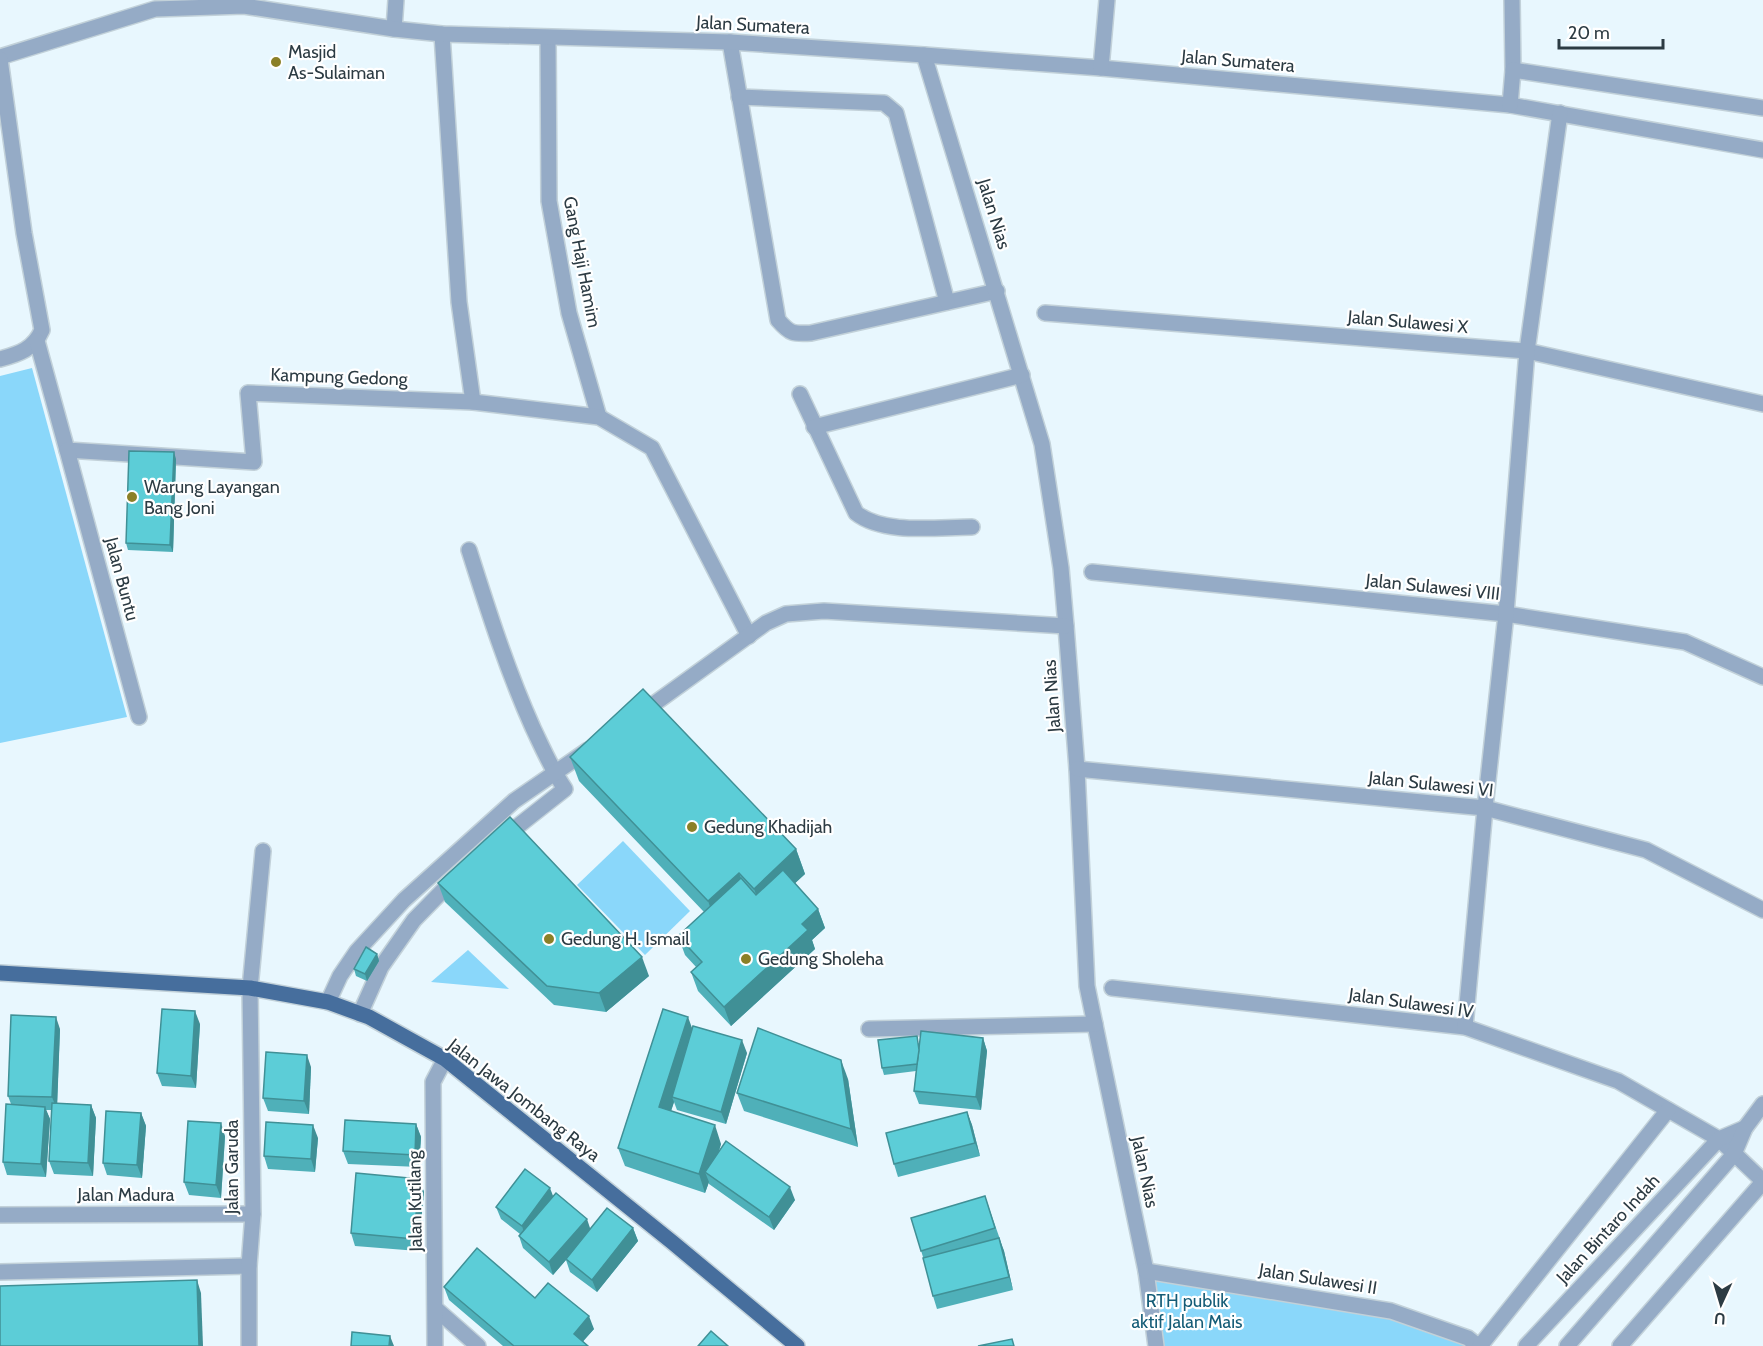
<svg xmlns="http://www.w3.org/2000/svg" width="1763" height="1346" font-family="Cabin,sans-serif">
<style>
.green{fill:#8ad7fa}
.lines{fill:none;stroke-linecap:round;stroke-linejoin:round}
.minor-casing{stroke:#c2d1d9;stroke-width:18}
.major-casing{stroke:#c2d1d9;stroke-width:18}
.minor{stroke:#95abc6;stroke-width:15}
.major{stroke:#466e9d;stroke-width:15}
.wall{fill:#4fb0b9}
.shaded-wall{fill:#409096}
.building{fill:#5ccdd7;stroke:#409096;stroke-width:1.5}
.poi-dot{fill:#8b8027;stroke:#fff;stroke-width:2}
.labels{text-anchor:middle;dominant-baseline:central;stroke-width:4.5;stroke-linejoin:round;paint-order:stroke}
.street-label{font-size:18px;fill:#2c3b43;stroke:#fff}
.poi-label{font-size:18px;fill:#2c3b43;stroke:#fff;text-anchor:start}
.park-label{font-size:18px;fill:#145c77;stroke:#fff}
</style>
<rect width="100%" height="100%" fill="#e8f7fe"/>
<!-- green -->
<g class="green">
<polygon points="32,368 127,717 0,743 0,376"/>
<polygon points="623,841 690,911 645,955 577,885"/>
<polygon points="468,950 509,989 431,982"/>
<polygon points="1146,1271 1391,1311 1479,1346 1156,1346"/>
</g>
<g class="lines">
<defs>
<g id="minor">
<polyline points="1512,0 1513,70"/>
<polyline points="394,29 396,0"/>
<polyline points="442,34 459,302 473,402"/>
<polyline points="548,38 549,201 569,313 599,417"/>
<path d="M730,42L778,320C790,334 793,334 811,333L997,291"/>
<polyline points="924,55 1042,444 1061,568 1066,626 1077,769 1087,986 1146,1271 1156,1346"/>
<polyline points="0,57 155,9 244,6 394,29 442,34 730,42 924,55 1101,68 1510,105 1763,150"/>
<path d="M0,59L24,233L42,330C34,349 19,354 0,359"/>
<polyline points="1101,68 1107,0"/>
<polyline points="739,97 884,103 896,113 947,302"/>
<polyline points="1510,105 1513,70 1763,108"/>
<polyline points="1045,313 1527,351 1763,404"/>
<polyline points="37,341 67,450 254,462 248,393 473,402 599,417 652,448 749,636"/>
<path d="M800,394L856,513C884,535 937,527 972,527"/>
<polyline points="814,427 1022,375"/>
<polyline points="67,450 139,717"/>
<path d="M469,550C488,610 507,670 533,728C543,749 552,770 565,789L504,837"/>
<polyline points="1092,572 1506,614 1685,642 1763,677"/>
<polyline points="640,714 766,623 786,614 824,611 1066,626"/>
<polyline points="1077,769 1485,808 1646,850 1763,910"/>
<polyline points="1112,988 1465,1027 1618,1081 1719,1139 1763,1181"/>
<polyline points="328,1002 340,976 357,951 404,900 514,801 588,750"/>
<polyline points="360,1014 381,967 414,920 456,877"/>
<polyline points="1465,1027 1485,808 1506,614 1527,351 1560,113"/>
<polyline points="869,1029 1095,1024"/>
<polyline points="0,1215 253,1214"/>
<polyline points="1146,1271 1391,1311 1468,1338 1478,1346"/>
<polyline points="0,1272 249,1266"/>
<polyline points="436,1309 478,1346"/>
<polyline points="249,1346 249,1266 253,1214 250,988 263,851"/>
<polyline points="435,1346 433,1082 445,1059"/>
<polyline points="1480,1346 1668,1110"/>
<polyline points="1526,1346 1719,1139 1745,1128"/>
<polyline points="1567,1346 1734,1154 1745,1128 1763,1104"/>
<polyline points="1620,1346 1763,1182"/>
</g>
<polyline id="major" points="0,973 250,988 328,1002 369,1017 445,1059 672,1242 797,1346"/>
</defs>
<!-- minor casing -->
<use href="#minor" class="minor-casing"/>
<!-- major casing -->
<use href="#major" class="major-casing"/>
<!-- minor -->
<use href="#minor" class="minor"/>
<!-- major -->
<use href="#major" class="major"/>
</g>
<!-- wall -->
<g class="wall">
<polygon points="176,459 173,552 128,550 126,543"/>
<polygon points="570,757 796,849 805,874 795,883 818,909 825,928 812,940 815,949 731,1026 698,991 691,972 697,968 685,955 678,936 704,912 579,781"/>
<polygon points="438,883 649,976 606,1012 554,1005 445,902"/>
<polygon points="377,954 379,961 367,981 356,976 354,969"/>
<polygon points="200,1024 196,1088 162,1086 157,1073"/>
<polygon points="692,1028 747,1053 726,1124 677,1110 674,1102 671,1111 721,1144 719,1151 795,1200 774,1230 709,1184 709,1182 705,1193 625,1166 618,1148"/>
<polygon points="60,1029 57,1103 91,1105 96,1118 93,1176 54,1174 49,1161 52,1110 46,1110 50,1119 46,1177 7,1175 3,1162 11,1104 8,1096"/>
<polygon points="983,1038 987,1051 981,1110 919,1104 914,1091 916,1071 884,1075 882,1068 919,1043"/>
<polygon points="311,1067 309,1114 268,1111 263,1098"/>
<polygon points="848,1079 858,1147 744,1111 737,1093"/>
<polygon points="967,1112 972,1125 980,1156 898,1177 894,1164"/>
<polygon points="141,1113 146,1126 142,1178 107,1175 103,1163"/>
<polygon points="416,1124 421,1137 419,1167 348,1164 343,1151"/>
<polygon points="225,1136 221,1198 189,1195 184,1182"/>
<polygon points="318,1138 315,1172 268,1169 264,1156"/>
<polygon points="419,1179 424,1192 418,1251 355,1246 351,1233"/>
<polygon points="553,1196 590,1229 633,1228 638,1241 597,1292 570,1272 566,1260 553,1275 523,1248 519,1236 520,1234 501,1219 496,1207"/>
<polygon points="985,1196 1004,1251 1013,1290 937,1309 933,1296 923,1257 911,1218"/>
<polygon points="444,1287 535,1298 594,1329 583,1341 588,1346 503,1346 449,1300"/>
</g>
<!-- shaded-wall -->
<g class="shaded-wall">
<polygon points="174,452 176,459 173,552 170,545"/>
<polygon points="796,849 805,874 763,913 754,889"/>
<polygon points="739,873 748,897 717,926 708,901"/>
<polygon points="818,909 825,928 812,940 815,949 731,1026 724,1007 802,924"/>
<polygon points="377,954 379,961 367,981 365,974"/>
<polygon points="642,957 649,976 606,1012 599,993"/>
<polygon points="195,1011 200,1024 196,1088 191,1076"/>
<polygon points="56,1017 60,1029 57,1110 52,1097"/>
<polygon points="688,1017 695,1036 672,1097 674,1102 666,1126 659,1107"/>
<polygon points="983,1038 987,1051 981,1110 976,1097"/>
<polygon points="742,1040 747,1053 726,1124 721,1112"/>
<polygon points="307,1055 311,1067 309,1114 304,1101"/>
<polygon points="841,1060 848,1079 858,1147 851,1129"/>
<polygon points="91,1105 96,1118 93,1176 88,1163"/>
<polygon points="45,1107 50,1119 46,1177 41,1164"/>
<polygon points="967,1112 972,1125 980,1156 975,1143"/>
<polygon points="141,1113 146,1126 142,1178 137,1165"/>
<polygon points="221,1123 225,1136 221,1198 216,1185"/>
<polygon points="416,1124 421,1137 419,1167 415,1155"/>
<polygon points="313,1125 318,1138 315,1172 311,1159"/>
<polygon points="715,1125 721,1144 711,1176 705,1172 709,1182 705,1193 699,1174"/>
<polygon points="419,1179 424,1192 418,1251 414,1239"/>
<polygon points="790,1187 795,1200 774,1230 769,1217"/>
<polygon points="550,1188 555,1201 526,1239 522,1226"/>
<polygon points="587,1219 591,1231 553,1275 549,1262"/>
<polygon points="633,1228 638,1241 597,1292 592,1280"/>
<polygon points="999,1238 1004,1251 1013,1290 1009,1277"/>
<polygon points="197,1280 201,1293 203,1346 199,1346"/>
<polygon points="589,1316 594,1329 579,1346 574,1334"/>
<polygon points="390,1336 394,1346 389,1346"/>
</g>
<!-- building -->
<g class="building">
<polygon points="129,451 174,452 170,545 126,543"/>
<polygon points="643,689 796,849 754,889 739,873 708,901 570,757"/>
<polygon points="510,817 642,957 599,993 547,986 438,883"/>
<polygon points="783,870 818,909 802,924 808,930 724,1007 691,972 702,962 678,936 741,878 756,895"/>
<polygon points="366,947 377,954 365,974 354,969"/>
<polygon points="162,1009 195,1011 191,1076 157,1073"/>
<polygon points="663,1009 688,1017 659,1107 715,1125 699,1174 618,1148"/>
<polygon points="11,1015 56,1017 52,1097 8,1096"/>
<polygon points="693,1026 742,1040 721,1112 672,1097"/>
<polygon points="758,1028 841,1060 851,1129 737,1093"/>
<polygon points="921,1031 983,1038 976,1097 914,1091"/>
<polygon points="917,1036 919,1050 917,1064 882,1068 878,1040"/>
<polygon points="266,1052 307,1055 304,1101 263,1098"/>
<polygon points="52,1103 91,1105 88,1163 49,1161"/>
<polygon points="6,1104 45,1107 41,1164 3,1162"/>
<polygon points="106,1111 141,1113 137,1165 103,1163"/>
<polygon points="967,1112 975,1143 894,1164 886,1133"/>
<polygon points="345,1120 416,1124 415,1155 343,1151"/>
<polygon points="188,1121 221,1123 216,1185 184,1182"/>
<polygon points="266,1122 313,1125 311,1159 264,1156"/>
<polygon points="726,1141 790,1187 769,1217 705,1172"/>
<polygon points="525,1169 550,1188 522,1226 496,1207"/>
<polygon points="356,1173 419,1179 414,1239 351,1233"/>
<polygon points="556,1193 587,1219 549,1262 519,1236"/>
<polygon points="985,1196 995,1228 921,1251 911,1218"/>
<polygon points="607,1208 633,1228 592,1280 566,1259"/>
<polygon points="999,1238 1009,1277 933,1296 923,1258"/>
<polygon points="477,1248 535,1298 548,1283 589,1316 574,1334 588,1346 514,1346 444,1287"/>
<polygon points="197,1280 199,1346 0,1346 0,1286"/>
<polygon points="711,1331 728,1346 698,1346"/>
<polygon points="352,1332 390,1336 389,1346 351,1346"/>
<polygon points="1012,1339 1014,1346 978,1346"/>
</g>
<!-- markers -->
<g class="poi-dot">
<circle cx="276" cy="62" r="6"/>
<circle cx="132" cy="497" r="6"/>
<circle cx="692" cy="827" r="6"/>
<circle cx="549" cy="939" r="6"/>
<circle cx="746" cy="959" r="6"/>
</g>
<g class="labels">
<!-- street labels -->
<g class="street-label">
<text transform="translate(753 25) rotate(3)">Jalan Sumatera</text>
<text transform="translate(1238 61) rotate(5)">Jalan Sumatera</text>
<text transform="translate(994 214) rotate(73)">Jalan Nias</text>
<text transform="translate(582 262) rotate(79)">Gang Haji Hamim</text>
<text transform="translate(1408 322) rotate(5)">Jalan Sulawesi X</text>
<text transform="translate(339 377) rotate(2)">Kampung Gedong</text>
<text transform="translate(122 579) rotate(75)">Jalan Buntu</text>
<text transform="translate(1433 587) rotate(6)">Jalan Sulawesi VIII</text>
<text transform="translate(1052 696) rotate(-94)">Jalan Nias</text>
<text transform="translate(1431 784) rotate(6)">Jalan Sulawesi VI</text>
<text transform="translate(1411 1003) rotate(8)">Jalan Sulawesi IV</text>
<text transform="translate(524 1100) rotate(38)">Jalan Jawa Jombang Raya</text>
<text transform="translate(232 1167) rotate(-90)">Jalan Garuda</text>
<text transform="translate(1145 1172) rotate(78)">Jalan Nias</text>
<text x="126" y="1195">Jalan Madura</text>
<text transform="translate(415 1201) rotate(-91)">Jalan Kutilang</text>
<text transform="translate(1608 1229) rotate(-47)">Jalan Bintaro Indah</text>
<text transform="translate(1318 1279) rotate(9)">Jalan Sulawesi II</text>
</g>
<!-- poi labels -->
<g class="poi-label">
<text x="288" y="52">Masjid<tspan x="288" dy="21">As-Sulaiman</tspan></text>
<text x="144" y="487">Warung Layangan<tspan x="144" dy="21">Bang Joni</tspan></text>
<text x="704" y="827">Gedung Khadijah</text>
<text x="561" y="939">Gedung H. Ismail</text>
<text x="758" y="959">Gedung Sholeha</text>
</g>
<!-- park labels -->
<g class="park-label">
<text x="1187" y="1301">RTH publik<tspan x="1187" dy="21">aktif Jalan Mais</tspan></text>
</g>
</g>
<!-- north arrow -->
<g transform="translate(1721 1304) rotate(184)" stroke="#ffffff" stroke-width="4.5" paint-order="stroke">
<path d="M0-4.5L10 22L0 15L-10 22Z" fill="#2c3b43"/>
<text y="-9" font-size="16" font-weight="bold" text-anchor="middle" fill="#2c3b43">U</text>
</g>
<!-- scale -->
<path d="M1559 39v9h104v-9" fill="none" stroke="#2c3b43" stroke-width="3"/>
<text x="1568" y="39" font-size="18" fill="#2c3b43" stroke="#ffffff" stroke-width="4.5" paint-order="stroke">20 m</text>
</svg>
